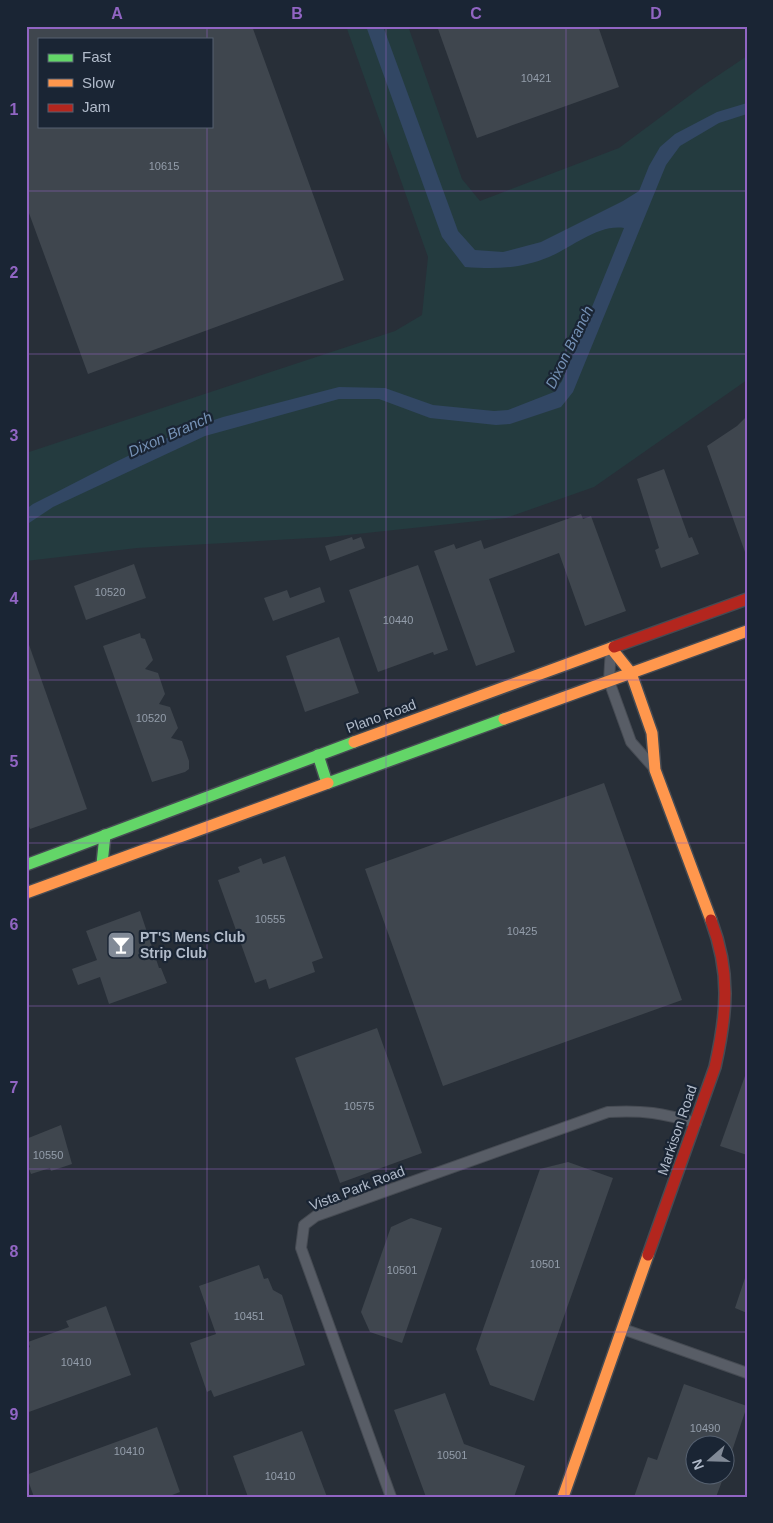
<svg xmlns="http://www.w3.org/2000/svg" width="773" height="1523" font-family="Arial,sans-serif">
<style>
.green{fill:#243b3f}
.water{fill:#324764}
.building{fill:#3f464e;fill-rule:evenodd}
.lines{fill:none;stroke-linecap:round;stroke-linejoin:round}
.street-casing{stroke:#464b53;stroke-width:12}
.fast-casing{stroke:#464b53;stroke-width:14}
.slow-casing{stroke:#464b53;stroke-width:14}
.jam-casing{stroke:#464b53;stroke-width:14}
.street{stroke:#585d66;stroke-width:10}
.fast{stroke:#63d668;stroke-width:11}
.slow{stroke:#ff974d;stroke-width:11}
.jam{stroke:#b3261e;stroke-width:11}
.grid{fill:none;stroke:#9165c3;stroke-width:1;stroke-opacity:0.55}
.labels{text-anchor:middle;dominant-baseline:central;stroke-width:4.5;stroke-linejoin:round;paint-order:stroke}
.number-label{font-size:11px;fill:#949eab}
.street-label{font-size:14px;fill:#b1bbca;stroke:#1a2534}
.poi-label{font-size:14px;font-weight:bold;fill:#b1bbca;stroke:#1a2534;text-anchor:start}
.water-label{font-size:15px;font-style:italic;fill:#7591b5;stroke:#1a2534}
.neatline{fill:none;stroke:#9165c3;stroke-width:2}
.grid-label{font-size:16px;text-anchor:middle;font-weight:bold;fill:#9165c3}
</style>
<rect width="100%" height="100%" fill="#282f38"/>
<!-- green -->
<polygon class="green" points="346,26 408,26 462,179 480,201 619,148 701,87 747,56 747,380 594,487 506,518 329,537 137,548 26,561 26,453 395,331 422,315 428,257"/>
<!-- water -->
<path class="water" d="M366,26H383L458,231L475,250L503,252L541,242L623,201L639,191L649,166L660,147L675,134L717,112L747,103V114L719,123L680,146L666,165L573,392L561,407L510,424L496,425L430,418L379,399H339L205,436L53,507L26,525V509L33,504C94,474 158,437 223,417L339,387L385,388L433,405L494,411L508,410L554,392L562,381L624,228C598,224 571,248 549,257C520,269 495,269 465,267L442,237Z"/>
<!-- building -->
<g class="building">
<path d="M26,26H252L344,280L88,374L26,205ZM39,39H211V126H39Z"/>
<polygon points="437,26 598,26 619,87 477,138"/>
<polygon points="747,416 747,552 745,552 707,446 737,426"/>
<polygon points="664,469 689,538 692,537 699,554 661,568 655,550 659,548 637,479"/>
<polygon points="581,514 583,519 591,516 626,611 585,626 559,553 489,579 515,652 476,666 434,551 454,544 456,549 481,540 484,549"/>
<polygon points="352,537 353,540 361,537 365,548 330,561 325,546"/>
<polygon points="134,564 146,598 86,620 74,586"/>
<polygon points="418,565 448,650 434,655 433,652 378,672 349,590"/>
<polygon points="320,587 325,602 273,621 264,598 287,590 290,598"/>
<polygon points="140,633 141,638 145,639 153,660 145,669 158,673 165,694 159,704 170,707 178,728 171,738 182,741 189,761 189,769 185,772 152,782 103,646"/>
<polygon points="339,637 359,693 305,712 286,656"/>
<polygon points="28,642 87,809 30,829 26,818"/>
<polygon points="604,783 682,1000 443,1086 365,869"/>
<polygon points="285,856 323,958 312,962 315,972 269,989 266,979 255,983 218,880 240,872 238,867 261,858 263,864"/>
<polygon points="140,911 159,968 161,968 167,983 109,1004 100,977 78,985 72,969 97,960 86,931"/>
<polygon points="377,1028 422,1153 340,1183 295,1058"/>
<polygon points="745,1076 747,1077 747,1155 720,1146"/>
<polygon points="61,1125 72,1164 51,1171 50,1168 31,1174 26,1161 26,1139"/>
<polygon points="568,1162 613,1178 534,1401 490,1385 476,1349 540,1169"/>
<polygon points="411,1218 442,1228 402,1343 370,1332 361,1312 391,1227"/>
<polygon points="259,1265 264,1279 268,1278 273,1290 282,1295 305,1365 214,1397 211,1390 207,1392 190,1343 216,1334 199,1286"/>
<polygon points="745,1278 747,1278 747,1313 735,1308"/>
<polygon points="106,1306 131,1375 26,1413 26,1349 30,1347 28,1342 69,1327 66,1321"/>
<polygon points="684,1384 747,1406 727,1466 726,1446 696,1446 696,1476 724,1476 716,1497 634,1497 648,1457 657,1460"/>
<polygon points="445,1393 464,1444 525,1466 514,1497 426,1497 394,1410"/>
<polygon points="157,1427 180,1492 167,1497 34,1497 26,1475"/>
<polygon points="302,1431 327,1497 248,1497 233,1456"/>
</g>
<g class="lines">
<defs>
<g id="street">
<polyline points="611,648 609,681 631,742 655,769"/>
<polyline points="623,1329 747,1373"/>
<path d="M391,1497L301,1248L304,1225L316,1216L608,1112C644,1110 662,1113 696,1123"/>
</g>
<g id="fast">
<polyline points="318,755 327,783"/>
<polyline points="328,783 504,719"/>
<polyline points="102,864 105,835"/>
<polyline points="26,865 354,742"/>
</g>
<g id="slow">
<polyline points="611,648 631,673 652,733 655,770 711,920"/>
<polyline points="504,719 747,631"/>
<polyline points="354,742 614,647"/>
<polyline points="26,893 328,783"/>
<polyline points="563,1497 648,1255"/>
</g>
<g id="jam">
<polyline points="614,647 747,599"/>
<path d="M648,1255L715,1067C727,1013 731,973 711,920"/>
</g>
</defs>
<!-- street casing -->
<use href="#street" class="street-casing"/>
<!-- fast casing -->
<use href="#fast" class="fast-casing"/>
<!-- slow casing -->
<use href="#slow" class="slow-casing"/>
<!-- jam casing -->
<use href="#jam" class="jam-casing"/>
<!-- street -->
<use href="#street" class="street"/>
<!-- fast -->
<use href="#fast" class="fast"/>
<!-- slow -->
<use href="#slow" class="slow"/>
<!-- jam -->
<use href="#jam" class="jam"/>
</g>
<!-- grid -->
<path class="grid" d="M207,26V39M386,26V1497M566,26V1497M207,126V1497M26,191H747M26,354H747M26,517H747M26,680H747M26,843H747M26,1006H747M26,1169H747M26,1332H747"/>
<!-- icons -->
<defs>
<symbol id="bar-square" viewBox="-11 -11 22 22"><rect x="-9" y="-9" width="18" height="18" rx="4" fill="#818a97" stroke="#1a2534"/><path d="M-6-5H6L.8 .8V4.5H3.5V6h-7V4.5H-.8V.8Z" fill="#fff"/></symbol>
</defs>
<g fill-rule="evenodd">
<use href="#bar-square" x="105" y="929" width="32" height="32"/>
</g>
<g class="labels">
<!-- number labels -->
<g class="number-label">
<text x="536" y="78">10421</text>
<text x="164" y="166">10615</text>
<text x="110" y="592">10520</text>
<text x="398" y="620">10440</text>
<text x="151" y="718">10520</text>
<text x="270" y="919">10555</text>
<text x="522" y="931">10425</text>
<text x="359" y="1106">10575</text>
<text x="48" y="1155">10550</text>
<text x="545" y="1264">10501</text>
<text x="402" y="1270">10501</text>
<text x="249" y="1316">10451</text>
<text x="76" y="1362">10410</text>
<text x="705" y="1428">10490</text>
<text x="129" y="1451">10410</text>
<text x="452" y="1455">10501</text>
<text x="280" y="1476">10410</text>
</g>
<!-- street labels -->
<g class="street-label">
<text transform="translate(381 716) rotate(-20)">Plano Road</text>
<text transform="translate(677 1130) rotate(-71)">Markison Road</text>
<text transform="translate(357 1188) rotate(-21)">Vista Park Road</text>
</g>
<!-- poi labels -->
<g class="poi-label">
<text x="140" y="937">PT'S Mens Club<tspan x="140" dy="16">Strip Club</tspan></text>
</g>
<!-- water labels -->
<g class="water-label">
<text transform="translate(569 347) rotate(-64)">Dixon Branch</text>
<text transform="translate(170 434) rotate(-24)">Dixon Branch</text>
</g>
</g>
<!-- border -->
<rect width="773" height="1523" fill="none" stroke="#1a2534" stroke-width="55"/>
<!-- legend -->
<rect x="38" y="38" width="175" height="90" fill="#1a2534" stroke="#566170"/>
<rect x="48" y="54" width="25" height="8" fill="#63d668" stroke="#566170"/>
<text x="82" y="62" font-size="15" fill="#b1bbca">Fast</text>
<rect x="48" y="79" width="25" height="8" fill="#ff974d" stroke="#566170"/>
<text x="82" y="88" font-size="15" fill="#b1bbca">Slow</text>
<rect x="48" y="104" width="25" height="8" fill="#b3261e" stroke="#566170"/>
<text x="82" y="112" font-size="15" fill="#b1bbca">Jam</text>
<!-- north arrow -->
<g transform="translate(710 1460) rotate(250)"><circle r="24" fill="#1a2534" stroke="#566170"/>
<path d="M0-4L9 19L0 12L-9 19Z" fill="#818a97"/>
<text y="-8" font-size="14" font-weight="bold" text-anchor="middle" fill="#b1bbca">N</text>
</g>
<rect x="28" y="28" width="718" height="1468" class="neatline"/>
<g class="grid-label">
<text x="117" y="19">A</text>
<text x="297" y="19">B</text>
<text x="476" y="19">C</text>
<text x="656" y="19">D</text>
<text x="14" y="115">1</text>
<text x="14" y="278">2</text>
<text x="14" y="441">3</text>
<text x="14" y="604">4</text>
<text x="14" y="767">5</text>
<text x="14" y="930">6</text>
<text x="14" y="1093">7</text>
<text x="14" y="1257">8</text>
<text x="14" y="1420">9</text>
</g>
</svg>
